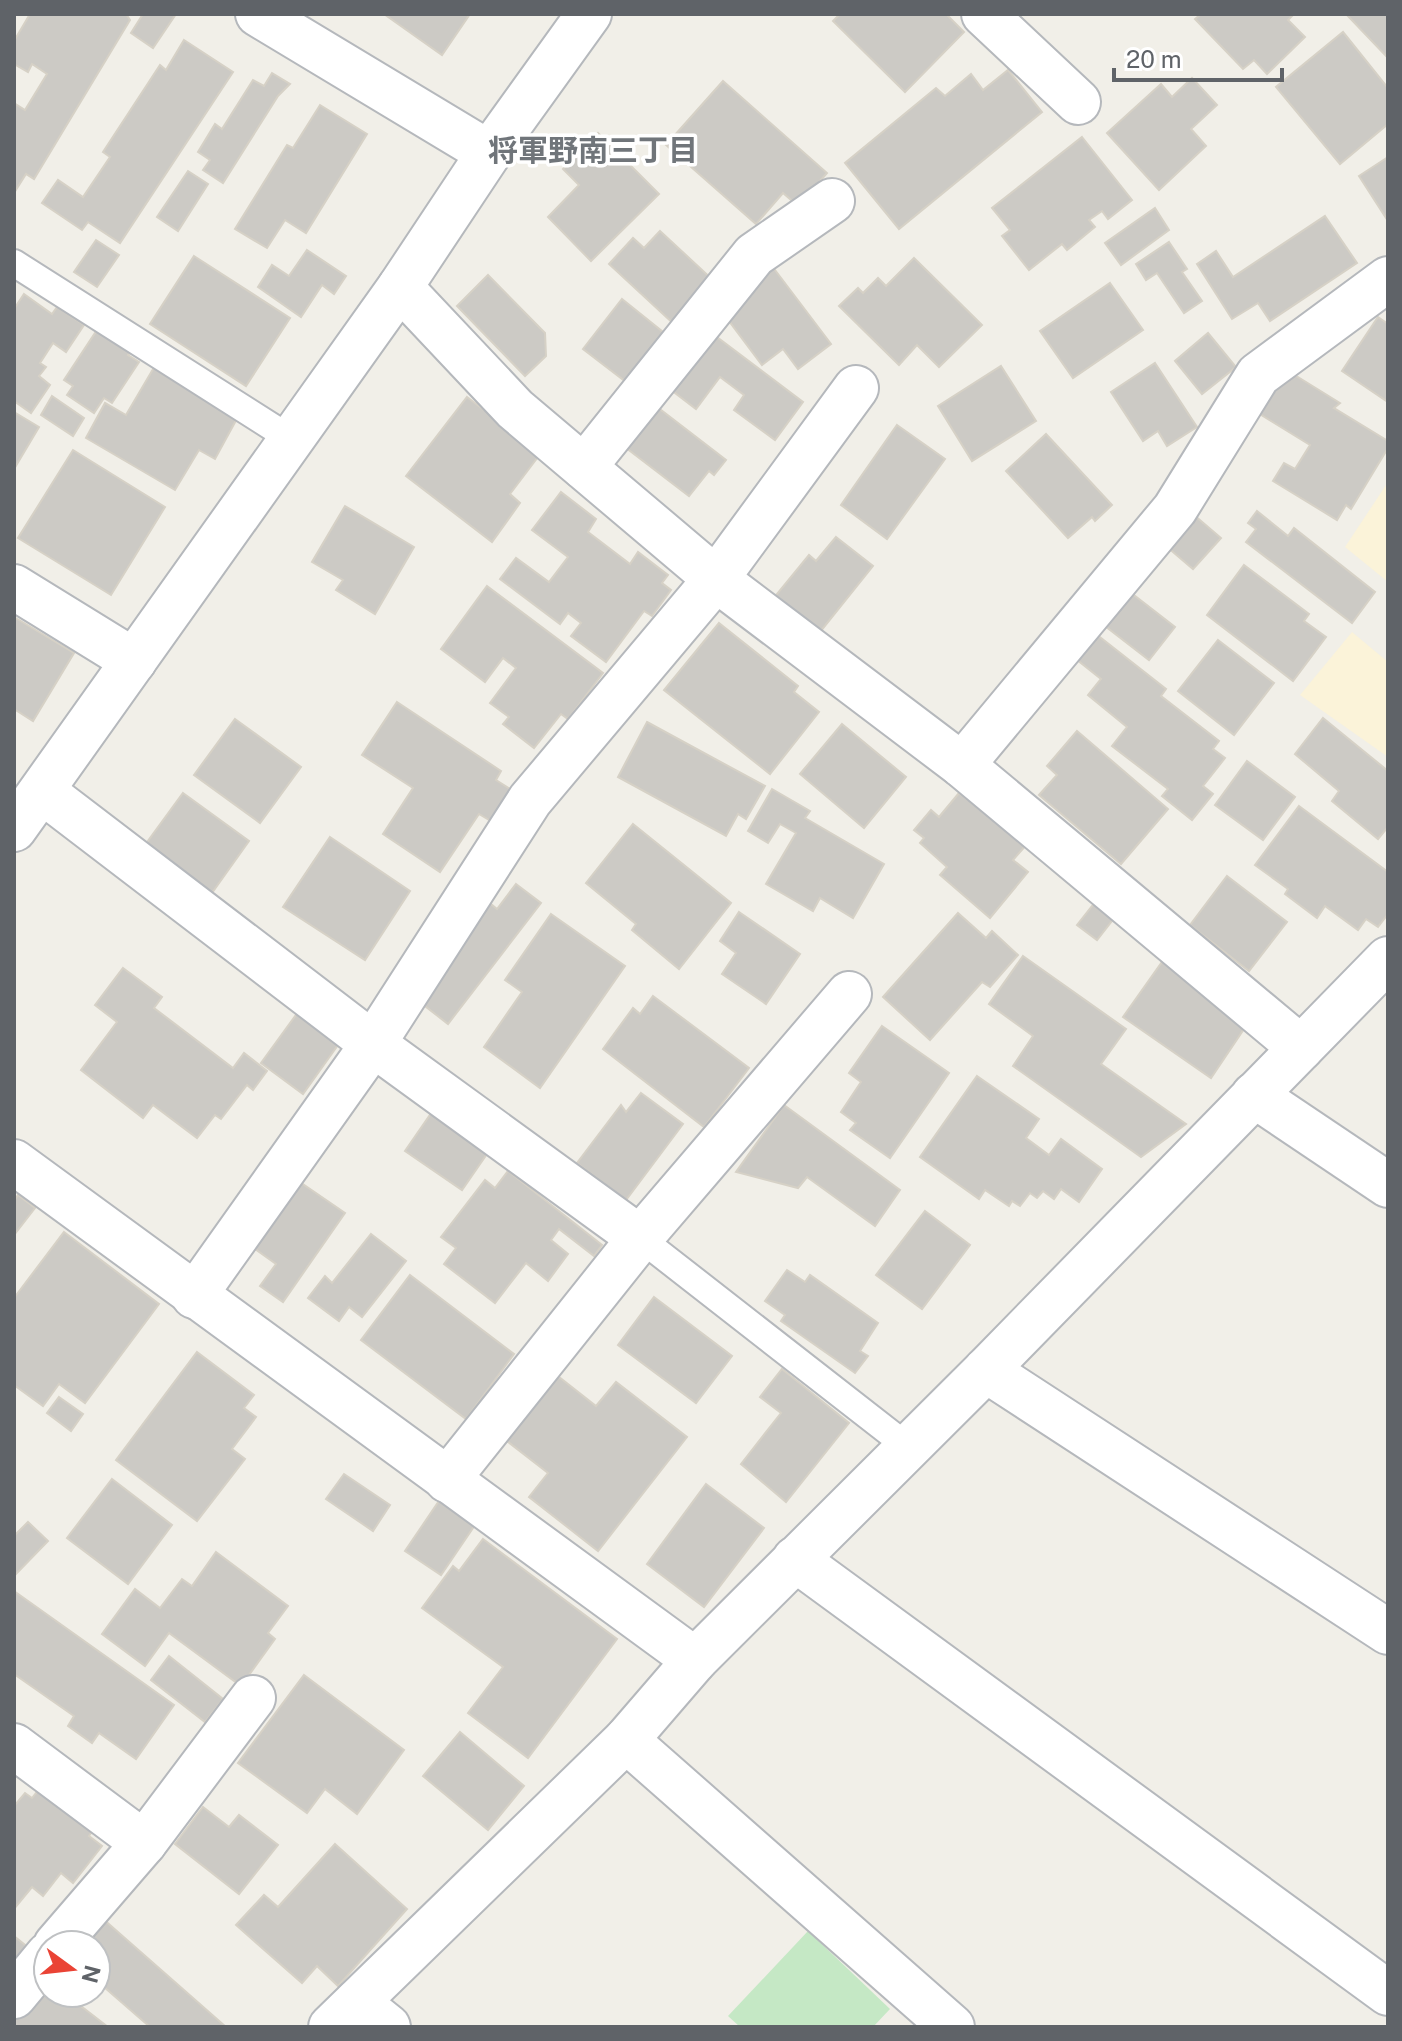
<svg xmlns="http://www.w3.org/2000/svg" width="1402" height="2041" font-family="'Public Sans','Noto Sans JP',sans-serif">
<style>
.green{fill:#c5e8c5}
.sand{fill:#fbf3d9}
.building{fill:#cccac5;stroke:#d6d1c6;stroke-width:2}
.lines{fill:none;stroke-linecap:round;stroke-linejoin:round}
.service-casing{stroke:#b5b8bc;stroke-width:30}
.minor-casing{stroke:#b5b8bc;stroke-width:48}
.tertiary-casing{stroke:#b5b8bc;stroke-width:48}
.service{stroke:#fff;stroke-width:26}
.minor{stroke:#fff;stroke-width:44}
.tertiary{stroke:#fff;stroke-width:44}
.labels{text-anchor:middle;dominant-baseline:central;stroke-width:7;stroke-linejoin:round;paint-order:stroke}
.neighbourhood-label{font-size:30px;font-weight:bold;fill:#70757a;stroke:#fff}
</style>
<rect width="100%" height="100%" fill="#f1efe8"/>
<!-- green -->
<polygon class="green" points="808,1931 890,2009 873,2027 740,2027 728,2016"/>
<!-- sand -->
<g class="sand">
<polygon points="1388,482 1388,582 1345,547"/>
<polygon points="1352,632 1388,662 1388,757 1300,695"/>
</g>
<!-- building -->
<g class="building">
<polygon points="30,14 126,14 130,20 34,179 26,174 14,193 14,103 25,110 47,74 32,64 28,72 14,64 14,41"/>
<polygon points="143,14 176,14 153,48 131,33"/>
<polygon points="384,14 470,14 442,55"/>
<polygon points="840,14 946,14 964,32 905,92 833,21"/>
<polygon points="1201,14 1294,14 1288,20 1305,37 1267,74 1254,60 1243,69 1195,19"/>
<polygon points="1346,14 1388,14 1388,58"/>
<polygon points="1343,32 1388,88 1388,124 1340,164 1276,87"/>
<polygon points="184,40 233,72 120,243 88,222 82,230 42,203 58,180 83,197 110,157 103,152 160,65 166,70"/>
<polygon points="1008,70 1042,112 899,229 845,163 936,88 945,96 971,74 983,90"/>
<polygon points="272,73 290,84 278,96 223,183 203,170 210,160 198,152 215,124 222,129 253,80 264,86"/>
<polygon points="1192,78 1217,105 1191,129 1206,146 1159,190 1107,133 1161,84 1172,97"/>
<polygon points="723,81 827,173 798,206 783,193 756,224 666,145"/>
<polygon points="320,105 367,134 306,233 285,220 267,248 235,229 287,145 293,148"/>
<polygon points="598,133 659,194 591,261 548,217 579,185 563,169"/>
<polygon points="1082,137 1132,200 1108,219 1102,211 1089,220 1095,227 1067,250 1062,244 1029,270 1002,236 1010,230 992,208"/>
<polygon points="1388,157 1388,221 1359,176"/>
<polygon points="188,171 208,184 178,231 157,217"/>
<polygon points="1155,208 1169,230 1121,265 1105,243"/>
<polygon points="1325,216 1357,263 1270,321 1258,303 1232,319 1197,264 1216,251 1233,277"/>
<polygon points="660,231 715,282 675,325 609,264 633,238 644,248"/>
<polygon points="96,240 119,255 97,287 74,272"/>
<polygon points="1169,242 1187,269 1182,272 1202,301 1184,313 1157,273 1146,280 1136,264"/>
<polygon points="307,250 346,276 334,294 322,285 301,317 258,287 272,265 289,276"/>
<polygon points="194,256 290,318 246,386 150,324"/>
<polygon points="914,258 982,325 939,367 917,345 899,365 839,306 858,288 863,293 878,278 886,286"/>
<polygon points="772,266 831,344 798,369 783,349 762,365 723,313"/>
<polygon points="488,275 545,333 546,356 525,376 457,306"/>
<polygon points="1110,283 1143,330 1073,378 1040,331"/>
<polygon points="24,294 52,314 57,307 84,325 66,352 53,343 40,363 46,367 39,376 50,385 31,413 14,401 14,309"/>
<polygon points="622,299 668,336 630,385 583,349"/>
<polygon points="1378,317 1388,324 1388,402 1342,371"/>
<polygon points="99,327 133,349 128,355 139,362 112,403 104,398 94,413 67,395 73,386 64,380"/>
<polygon points="705,328 803,402 775,440 734,410 744,395 720,377 696,409 662,383"/>
<polygon points="1208,333 1236,367 1202,394 1175,361"/>
<polygon points="1155,363 1197,427 1167,446 1158,431 1143,441 1111,392"/>
<polygon points="156,364 240,413 215,459 199,450 175,490 86,438 105,403 126,415"/>
<polygon points="1001,366 1036,421 972,461 938,406"/>
<polygon points="1285,369 1340,403 1334,408 1388,441 1388,448 1351,509 1346,505 1337,520 1273,481 1284,463 1295,469 1310,445 1258,413"/>
<polygon points="52,396 84,418 73,436 41,415"/>
<polygon points="467,397 541,453 510,494 520,503 492,542 406,476"/>
<polygon points="652,403 726,460 714,475 709,471 689,496 621,444"/>
<polygon points="14,412 39,427 14,469"/>
<polygon points="897,425 945,459 887,539 841,505"/>
<polygon points="1046,434 1112,505 1095,521 1092,517 1068,538 1006,471"/>
<polygon points="73,450 165,507 111,595 18,538"/>
<polygon points="561,492 596,519 588,532 630,564 638,552 668,575 662,583 671,590 652,616 644,611 606,662 571,636 581,623 568,613 560,624 500,579 516,558 549,582 568,557 532,530"/>
<polygon points="345,506 414,547 375,614 336,590 343,580 312,562"/>
<polygon points="1257,511 1288,536 1294,528 1375,592 1352,623 1246,542 1256,529 1248,523"/>
<polygon points="1194,515 1221,538 1193,569 1167,547"/>
<polygon points="836,537 873,566 816,637 772,600 809,555 816,561"/>
<polygon points="1244,565 1309,614 1304,621 1326,637 1293,681 1207,615"/>
<polygon points="487,586 603,673 568,719 561,714 534,748 503,724 509,717 490,703 516,668 503,658 485,682 441,649"/>
<polygon points="1130,592 1175,627 1149,660 1105,626"/>
<polygon points="14,617 74,653 33,721 14,709"/>
<polygon points="719,623 798,686 794,692 819,712 770,774 664,690"/>
<polygon points="1096,634 1166,689 1161,696 1219,741 1213,749 1225,758 1203,786 1213,794 1192,820 1162,796 1168,789 1112,746 1127,727 1088,695 1101,679 1076,659"/>
<polygon points="1218,640 1274,683 1234,735 1178,691"/>
<polygon points="397,702 501,771 496,780 515,792 494,823 479,814 440,872 383,834 413,788 362,755"/>
<polygon points="1323,718 1388,771 1388,827 1378,839 1332,801 1339,791 1295,754"/>
<polygon points="235,719 301,767 260,823 194,775"/>
<polygon points="647,722 765,786 746,819 738,814 726,836 618,777"/>
<polygon points="842,724 906,777 864,828 800,774"/>
<polygon points="1077,731 1168,809 1121,864 1039,795 1057,775 1047,766"/>
<polygon points="1247,761 1295,797 1263,840 1215,805"/>
<polygon points="772,789 810,811 805,818 884,864 853,918 820,898 813,911 766,884 796,833 780,824 768,843 748,831"/>
<polygon points="183,793 249,841 209,897 142,849"/>
<polygon points="959,793 968,800 972,794 1028,843 1013,860 1028,872 990,918 940,875 947,867 920,843 924,838 914,830 931,810 939,817"/>
<polygon points="1299,806 1388,872 1388,914 1378,927 1366,919 1358,930 1325,906 1317,918 1285,894 1288,889 1255,865"/>
<polygon points="633,824 731,903 679,969 632,930 636,924 586,883"/>
<polygon points="330,837 410,891 365,960 283,907"/>
<polygon points="1227,876 1287,922 1249,971 1190,925"/>
<polygon points="516,884 541,903 448,1024 412,996 486,900 497,909"/>
<polygon points="1100,896 1119,912 1097,940 1077,925"/>
<polygon points="739,912 800,954 766,1004 722,974 736,953 720,941"/>
<polygon points="958,913 986,938 992,931 1018,955 990,987 982,982 930,1040 883,997"/>
<polygon points="551,914 625,966 540,1088 484,1047 522,992 505,980"/>
<polygon points="1023,956 1126,1029 1101,1064 1186,1124 1141,1157 1013,1066 1033,1036 989,1004"/>
<polygon points="1162,962 1248,1023 1211,1078 1123,1017"/>
<polygon points="123,968 162,997 154,1008 233,1068 244,1053 267,1071 253,1090 247,1085 221,1119 215,1115 197,1138 153,1105 143,1118 81,1070 117,1022 95,1005"/>
<polygon points="653,996 749,1068 704,1127 603,1049 633,1008 640,1014"/>
<polygon points="301,1008 343,1038 303,1094 261,1063"/>
<polygon points="882,1026 949,1073 890,1158 850,1130 856,1123 841,1112 861,1082 849,1073"/>
<polygon points="977,1076 1039,1119 1026,1138 1049,1155 1061,1139 1102,1169 1079,1202 1061,1189 1054,1199 1043,1191 1037,1198 1030,1193 1020,1206 1012,1201 1009,1206 985,1190 979,1199 920,1157"/>
<polygon points="641,1093 683,1124 626,1200 577,1163 621,1105 626,1112"/>
<polygon points="784,1105 900,1190 875,1226 807,1177 798,1188 736,1172"/>
<polygon points="432,1112 489,1151 462,1190 405,1151"/>
<polygon points="508,1171 602,1245 594,1256 559,1229 551,1240 568,1254 548,1281 526,1263 495,1303 444,1264 456,1248 441,1237 485,1180 495,1188"/>
<polygon points="297,1180 345,1213 283,1302 260,1286 276,1264 251,1246"/>
<polygon points="18,1195 35,1208 14,1235 14,1201"/>
<polygon points="925,1211 970,1245 922,1309 876,1275"/>
<polygon points="64,1232 159,1304 85,1403 59,1384 43,1406 14,1385 14,1298"/>
<polygon points="371,1234 406,1261 362,1317 349,1307 339,1321 308,1298 325,1276 332,1283"/>
<polygon points="787,1270 805,1282 810,1275 878,1323 860,1351 868,1356 855,1373 781,1321 785,1315 765,1301"/>
<polygon points="410,1275 514,1354 466,1419 361,1340"/>
<polygon points="654,1297 732,1356 696,1403 618,1345"/>
<polygon points="197,1352 254,1395 244,1408 256,1417 232,1449 245,1459 197,1521 116,1460"/>
<polygon points="782,1369 849,1423 786,1502 741,1464 781,1413 760,1397"/>
<polygon points="554,1373 596,1406 616,1382 687,1437 598,1551 529,1497 548,1473 503,1438"/>
<polygon points="59,1397 83,1414 71,1431 47,1413"/>
<polygon points="344,1474 390,1505 373,1531 326,1499"/>
<polygon points="112,1479 172,1525 128,1584 67,1538"/>
<polygon points="706,1484 764,1528 704,1607 647,1564"/>
<polygon points="439,1501 475,1525 441,1575 405,1551"/>
<polygon points="28,1522 48,1541 14,1576 14,1536"/>
<polygon points="483,1539 617,1639 528,1758 468,1713 503,1667 422,1608 453,1566 459,1571"/>
<polygon points="216,1552 288,1606 268,1633 275,1639 241,1686 169,1633 145,1666 102,1634 135,1589 160,1608 182,1579 192,1586"/>
<polygon points="14,1591 174,1705 136,1759 99,1733 92,1743 68,1726 74,1716 14,1674"/>
<polygon points="169,1656 223,1699 205,1722 151,1680"/>
<polygon points="304,1675 404,1750 357,1814 325,1789 307,1813 238,1763"/>
<polygon points="460,1732 524,1786 488,1830 423,1776"/>
<polygon points="40,1788 93,1830 89,1836 102,1846 73,1883 61,1873 43,1896 32,1887 14,1909 14,1806 25,1793 32,1798"/>
<polygon points="203,1807 229,1827 239,1815 278,1845 239,1894 175,1844"/>
<polygon points="335,1844 407,1909 338,1986 317,1966 302,1983 236,1925 264,1895 278,1907"/>
<polygon points="102,1918 226,2027 150,2027 96,1980 96,1945 79,1945"/>
<polygon points="14,1936 30,1949 14,1968"/>
<polygon points="46,1979 48,1993 64,1993 108,2027 14,2027 14,2020"/>
</g>
<g class="lines">
<defs>
<g id="service">
<polyline points="14,263 291,439"/>
<polyline points="640,1238 908,1447"/>
</g>
<g id="minor">
<polyline points="258,14 489,153"/>
<polyline points="984,14 1078,102"/>
<polyline points="400,287 515,409 716,579 962,765 1301,1048"/>
<polyline points="584,467 754,255 832,201"/>
<polyline points="14,587 134,661"/>
<polyline points="962,765 1175,509 1258,375 1388,279"/>
<polyline points="42,791 373,1044 640,1238"/>
<polyline points="1254,1095 1388,1185"/>
<polyline points="14,1162 695,1660"/>
<polyline points="194,1296 373,1044 530,800 716,579 856,388"/>
<polyline points="986,1370 1388,1632"/>
<polyline points="447,1480 640,1238 849,994"/>
<polyline points="795,1559 1388,1993"/>
<polyline points="626,1740 952,2027"/>
<polyline points="14,1746 144,1843 56,1945"/>
<polyline points="144,1843 253,1698"/>
<polyline points="14,1996 48,1955"/>
<polyline points="357,2002 388,2027"/>
<polyline points="331,2027 626,1740 695,1660 986,1370 1388,959"/>
</g>
<polyline id="tertiary" points="14,829 400,287 489,153 589,14"/>
</defs>
<!-- service casing -->
<use href="#service" class="service-casing"/>
<!-- minor casing -->
<use href="#minor" class="minor-casing"/>
<!-- tertiary casing -->
<use href="#tertiary" class="tertiary-casing"/>
<!-- service -->
<use href="#service" class="service"/>
<!-- minor -->
<use href="#minor" class="minor"/>
<!-- tertiary -->
<use href="#tertiary" class="tertiary"/>
</g>
<g class="labels">
<!-- neighbourhood labels -->
<g class="neighbourhood-label">
<text x="593" y="150">将軍野南三丁目</text>
</g>
</g>
<!-- border -->
<rect width="1402" height="2041" fill="none" stroke="#5f6368" stroke-width="32"/>
<!-- north arrow -->
<g transform="translate(72 1969) rotate(105)"><circle r="38" fill="#ffffff" stroke="#bfc1c3" stroke-width="2"/>
<path d="M0-6L14 30L0 20L-14 30Z" fill="#ea4335"/>
<text y="-12" font-size="22" font-weight="bold" text-anchor="middle" fill="#5f6368">N</text>
</g>
<!-- scale -->
<path d="M1114 68v12h168v-12" fill="none" stroke="#5f6368" stroke-width="4"/>
<text x="1126" y="68" font-size="24" fill="#5f6368" stroke="#ffffff" stroke-width="6" paint-order="stroke">20 m</text>
</svg>
